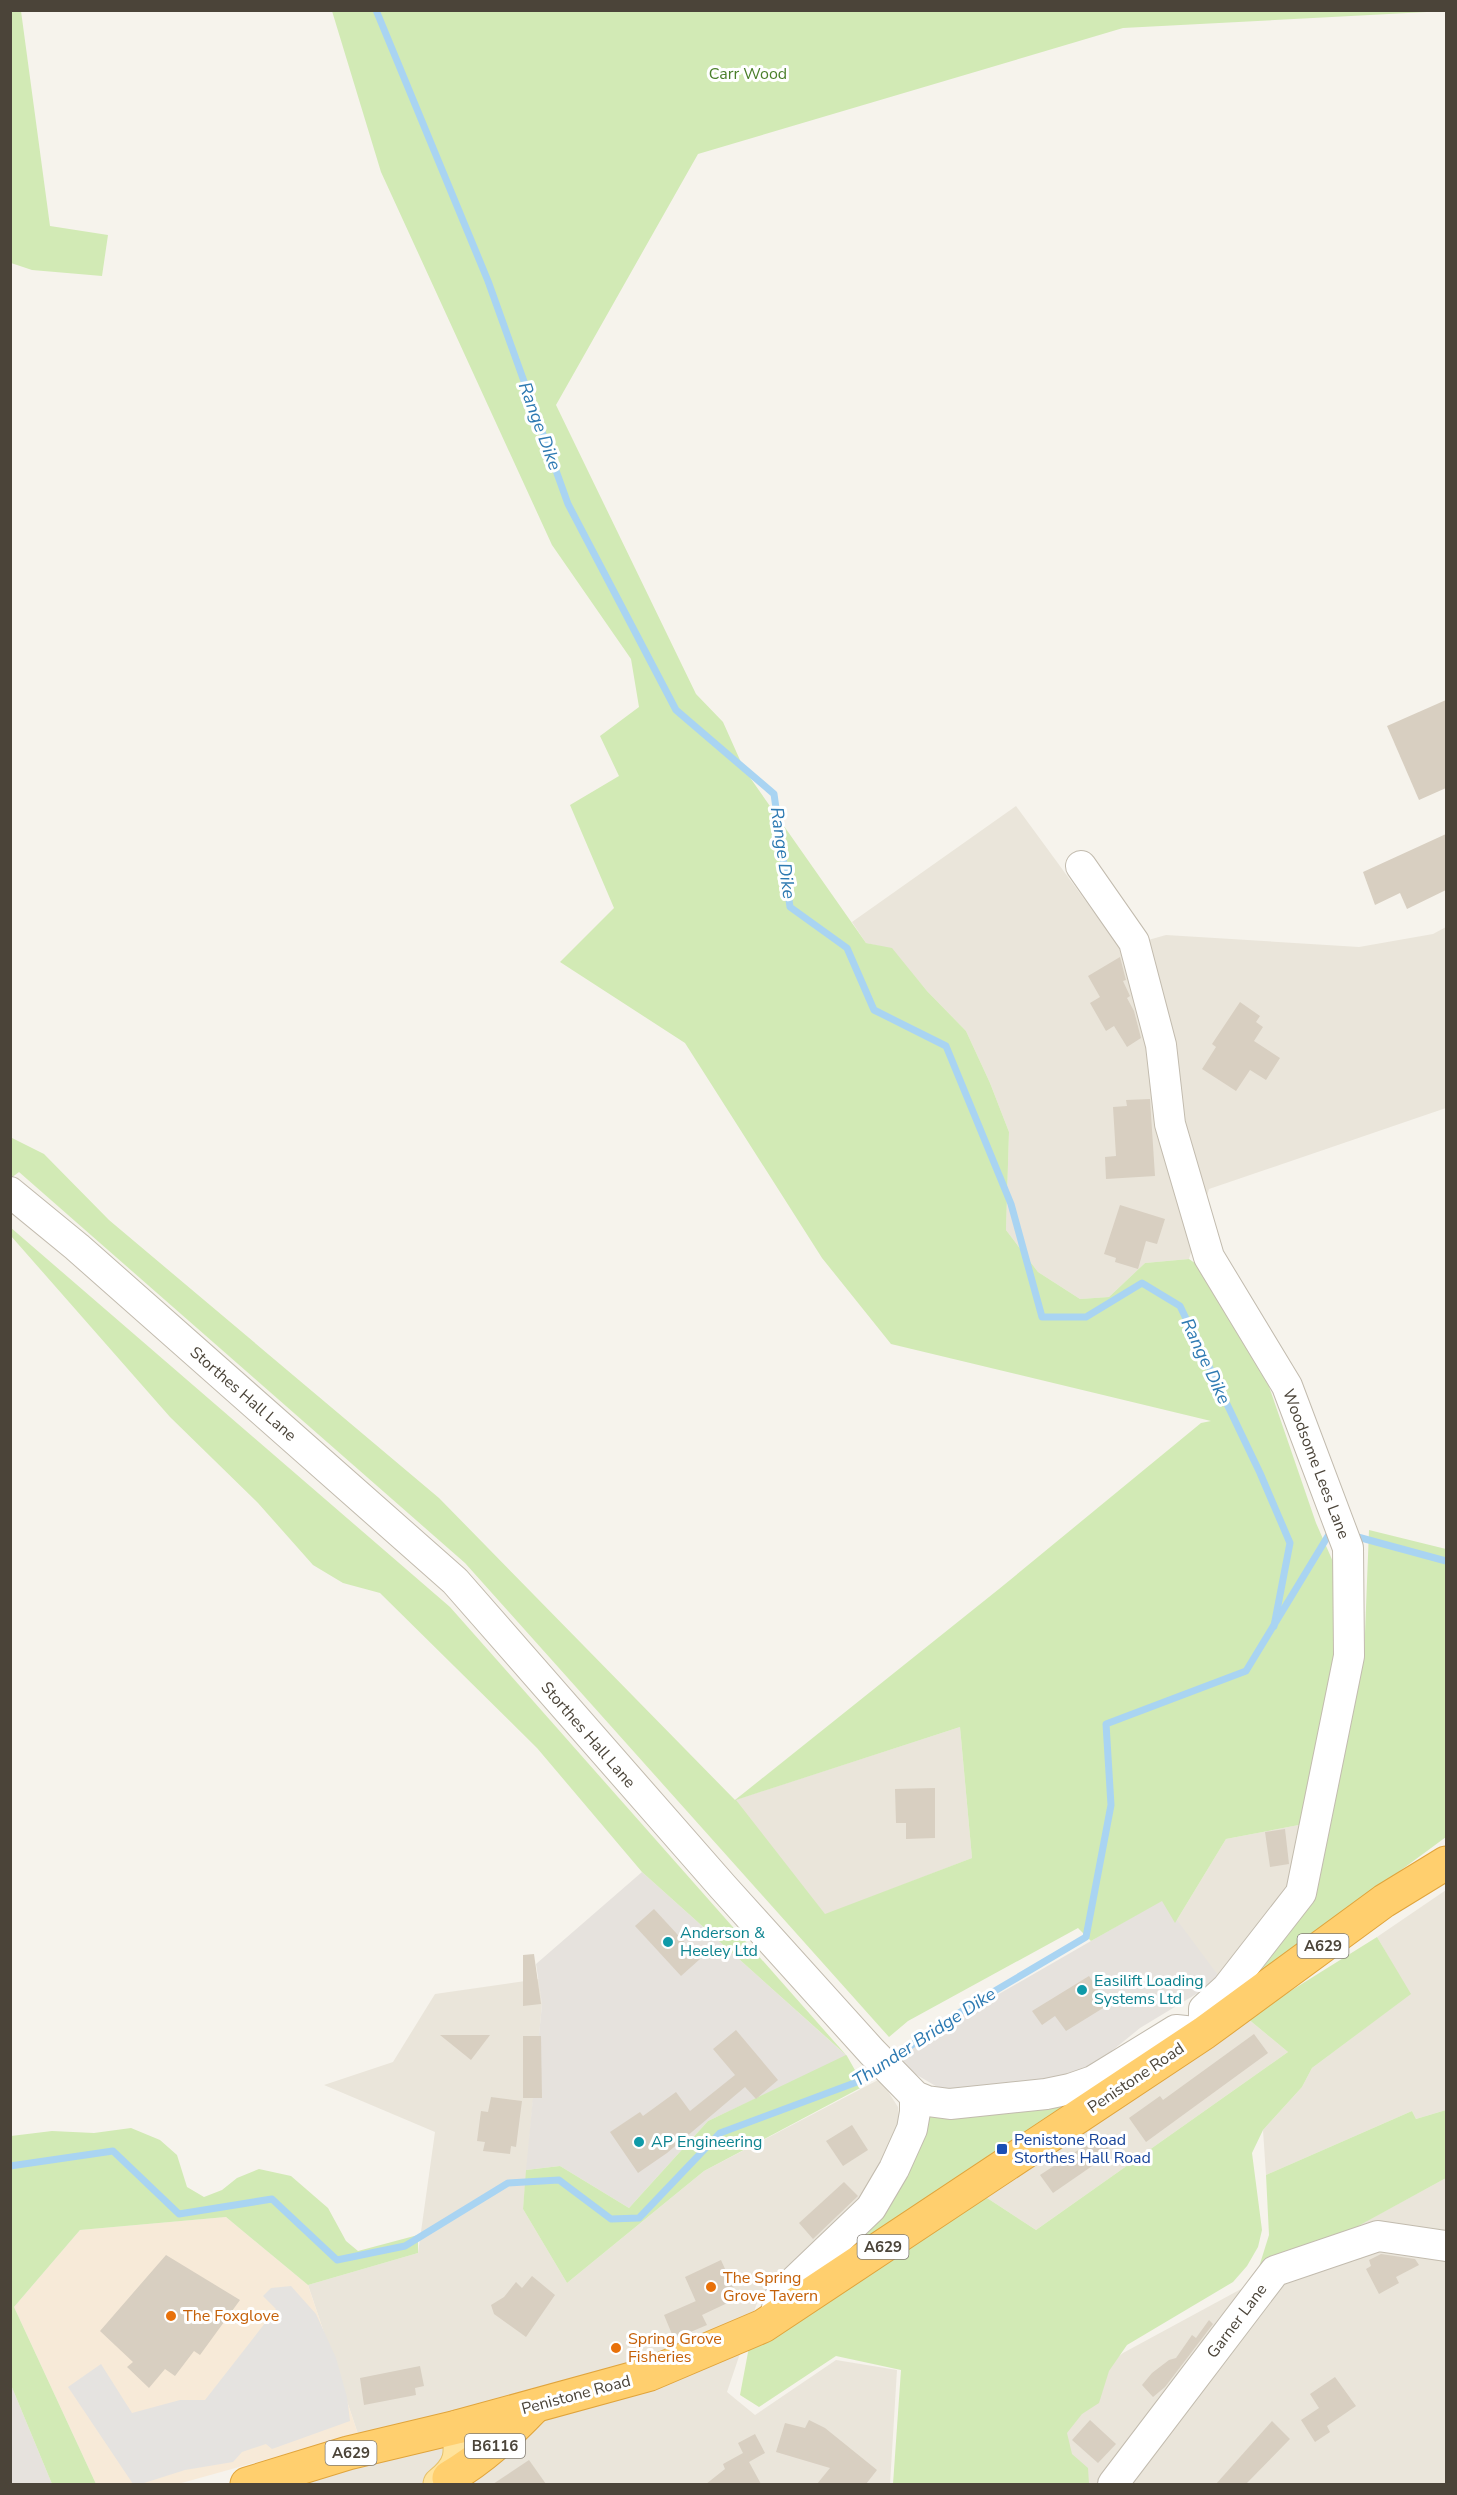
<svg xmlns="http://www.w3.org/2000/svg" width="1457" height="2495" font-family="'Nunito Sans',sans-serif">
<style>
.residential{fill:#eae5da}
.commercial{fill:#f7ead8}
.industrial{fill:#e6e2dd}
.green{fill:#d2eab5;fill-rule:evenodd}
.parking{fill:#e5e3e0}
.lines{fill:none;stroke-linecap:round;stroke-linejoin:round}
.stream{stroke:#a9d4f2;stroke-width:7}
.building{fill:#d8cfc1}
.minor-casing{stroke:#c2bbae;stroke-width:32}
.major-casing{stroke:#e6c16a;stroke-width:35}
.highway-casing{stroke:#e0a43c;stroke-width:35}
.minor{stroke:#fff;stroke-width:30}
.major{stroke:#ffe39c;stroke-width:33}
.highway{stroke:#ffcf6e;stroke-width:33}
.culture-dot{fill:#0f9aa8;stroke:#fff;stroke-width:2}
.transit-dot{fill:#1a4fb4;stroke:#fff;stroke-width:2}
.food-dot{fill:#e8710a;stroke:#fff;stroke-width:2}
.labels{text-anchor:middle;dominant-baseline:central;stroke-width:6;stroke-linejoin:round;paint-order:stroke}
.shield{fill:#fff;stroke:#817c74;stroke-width:1.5}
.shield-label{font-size:15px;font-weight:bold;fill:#4b4439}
.park-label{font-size:16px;fill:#4a7f2a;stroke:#fff}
.street-label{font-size:16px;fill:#4b4439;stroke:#fff}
.culture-label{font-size:16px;fill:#0d838f;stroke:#fff;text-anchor:start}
.transit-label{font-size:16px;fill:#164399;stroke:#fff;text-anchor:start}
.food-label{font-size:16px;fill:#c56008;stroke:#fff;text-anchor:start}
.water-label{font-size:18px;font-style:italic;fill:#2e7ab2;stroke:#fff}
</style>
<rect width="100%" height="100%" fill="#f6f3ec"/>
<!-- residential -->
<g class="residential">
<polygon points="1016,806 1120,948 1166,935 1359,947 1433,934 1446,927 1446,1108 1209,1189 1189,1259 1145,1263 1109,1297 1080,1299 1038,1272 1006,1230 1009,1132 990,1083 966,1031 927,991 892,949 866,943 852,922"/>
<polygon points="960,1727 972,1858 825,1915 735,1800"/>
<polygon points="1304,1824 1285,1895 1221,1979 1175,1923 1226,1839"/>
<polygon points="1446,1890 1446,2110 1416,2119 1412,2111 1266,2175 1263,2130 1302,2087 1312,2068 1410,1994 1377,1937"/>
<polygon points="539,1979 542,2004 523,2209 567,2283 704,2171 880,2079 898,2107 900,2127 879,2177 842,2221 758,2300 727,2392 755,2415 836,2360 897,2370 890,2484 278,2484 358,2434 308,2285 418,2253 435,2132 324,2085 393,2062 435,1994"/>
<polygon points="1247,2018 1288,2052 1036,2230 984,2196"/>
<polygon points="1446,2178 1446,2484 1072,2484 1051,2412 1123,2353"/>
</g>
<!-- commercial -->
<polygon class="commercial" points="226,2217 308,2285 358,2434 178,2484 96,2484 14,2307 80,2230"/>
<!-- industrial -->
<g class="industrial">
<polygon points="642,1872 847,2056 708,2121 629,2208 560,2166 526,2170 542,2004 536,1964"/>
<polygon points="1162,1900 1221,1979 1140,2028 1081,2076 951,2095 888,2058"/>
<polygon points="11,2385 52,2484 11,2484"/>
</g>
<!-- green -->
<g class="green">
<polygon points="10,11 21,11 50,226 108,235 102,276 32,270 11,263"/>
<path d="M332,11H1446L1123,28L698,154L556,405L696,694L723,722L744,769L866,943L892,948L927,991L966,1031L990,1083L1009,1132L1006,1230L1038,1272L1080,1299L1109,1297L1145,1263L1189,1259L1214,1276L1263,1369L1316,1523L1334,1564L1335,1651L1304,1824L1226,1839L1175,1923L1162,1901L1091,1941L1078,1928L908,2021L889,2037L465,1563L19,1172L11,1178L10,1137L44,1154L109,1220L439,1498L735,1800L999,1589L1201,1423L1211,1421L891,1344L822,1258L685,1043L560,962L614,908L570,805L619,776L600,736L639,707L631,659L552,545L381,172ZM960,1727L972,1858L825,1914L736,1800Z"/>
<polygon points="10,1227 450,1607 847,2056 864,2086 704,2171 567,2283 523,2209 526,2170 560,2166 629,2208 708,2121 846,2055 642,1872 537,1748 380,1593 343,1583 313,1565 258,1503 170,1417 11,1236"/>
<polygon points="1369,1530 1446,1549 1446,1837 1253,1979 1316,1897 1364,1659"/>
<polygon points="1377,1937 1411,1994 1312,2068 1302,2087 1263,2130 1252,2153 1262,2230 1258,2247 1247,2266 1233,2282 1127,2345 1109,2371 1099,2403 1082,2414 1067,2433 1072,2454 1088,2468 1089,2484 893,2484 901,2370 836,2356 759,2407 740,2395 749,2347 984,2196 1036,2230 1288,2052 1247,2018"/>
<polygon points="1075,2100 827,2267 930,2115"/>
<polygon points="1446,2110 1446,2178 1254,2283 1269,2235 1266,2175 1412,2111 1416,2119"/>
<polygon points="131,2128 160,2140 177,2155 187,2187 204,2197 222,2190 237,2178 259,2169 291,2176 328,2208 346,2241 358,2251 418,2235 418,2253 308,2285 226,2217 80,2230 14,2307 96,2484 52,2484 11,2385 11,2136 52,2131 94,2133"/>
</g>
<!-- parking -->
<polygon class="parking" points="291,2286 316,2314 336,2358 347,2397 350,2421 272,2449 266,2444 242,2452 233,2462 185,2470 141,2484 133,2484 68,2387 101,2364 132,2413 180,2400 205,2400 276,2309 263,2296 271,2288"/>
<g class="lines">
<!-- stream -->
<g class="stream">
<polyline points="376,10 488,281 568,504 676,710 774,794 790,907 847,948 874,1010 946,1046 1011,1204 1042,1317 1086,1317 1142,1283 1180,1306 1260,1473 1290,1543 1274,1626"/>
<polyline points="1354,1536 1446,1561"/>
<polyline points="891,2059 971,2005 1086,1937 1111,1805 1106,1724 1246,1671 1331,1531"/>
<polyline points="10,2166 113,2151 179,2214 272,2199 337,2260 405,2246 508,2183 559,2180 611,2219 639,2218 720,2133 857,2082 877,2069"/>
</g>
</g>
<!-- building -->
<g class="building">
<polygon points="1446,700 1446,788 1419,800 1387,726"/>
<polygon points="1446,834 1446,890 1407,909 1400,893 1375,905 1363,872"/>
<polygon points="1120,957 1126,980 1123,981 1130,996 1127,998 1134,1011 1141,1038 1127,1047 1114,1026 1106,1031 1090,1003 1100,997 1088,976"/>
<polygon points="1240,1002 1260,1016 1256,1022 1263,1027 1254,1041 1280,1058 1266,1080 1250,1070 1236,1091 1202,1069 1216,1047 1212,1044"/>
<polygon points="1150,1099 1155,1176 1106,1179 1105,1157 1116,1156 1113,1107 1127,1106 1126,1100"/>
<polygon points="1120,1205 1165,1219 1157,1244 1146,1241 1138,1269 1115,1262 1116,1258 1104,1254"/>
<polygon points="935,1788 935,1838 906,1839 906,1823 896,1823 895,1789"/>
<polygon points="1285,1829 1289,1864 1270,1867 1265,1832"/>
<polygon points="654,1909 700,1959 681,1976 635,1926"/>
<polygon points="534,1954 541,2004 523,2006 523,1955"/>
<polygon points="1089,1976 1108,2005 1066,2031 1055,2016 1042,2025 1032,2011"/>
<polygon points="736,2030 778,2080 756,2099 745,2087 667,2153 638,2173 610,2132 640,2112 643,2116 676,2092 690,2111 735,2075 713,2049"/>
<polygon points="1254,2034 1268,2053 1146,2142 1129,2118 1160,2096 1163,2100"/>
<polygon points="440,2035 490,2035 471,2060"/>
<polygon points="523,2036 541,2036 542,2098 523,2098"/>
<polygon points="491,2097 522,2101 516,2147 511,2146 510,2154 483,2151 485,2142 477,2141 481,2111 488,2112"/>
<polygon points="852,2125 868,2150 843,2166 826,2141"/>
<polygon points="1100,2136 1111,2153 1053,2193 1040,2175"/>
<polygon points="844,2182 858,2196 813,2239 799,2223"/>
<polygon points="1381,2254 1415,2259 1419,2265 1396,2277 1399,2283 1379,2294 1366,2269 1371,2266 1369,2260"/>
<polygon points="166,2255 240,2300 200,2355 194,2351 175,2376 165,2369 149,2388 127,2367 133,2362 100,2331"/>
<polygon points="721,2260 738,2298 702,2315 707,2325 674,2339 664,2315 696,2301 697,2304 685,2277"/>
<polygon points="532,2276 555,2295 526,2337 494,2314 491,2305 504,2297 516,2282 522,2288"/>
<polygon points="1209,2320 1213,2324 1165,2387 1153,2397 1142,2385 1152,2373 1169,2360 1176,2358 1192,2335 1196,2338"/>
<polygon points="420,2366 424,2386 415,2388 416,2395 364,2405 360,2378"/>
<polygon points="1335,2377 1356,2406 1327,2426 1330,2432 1315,2442 1301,2420 1319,2408 1310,2394"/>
<polygon points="809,2420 825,2428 877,2470 866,2484 817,2484 830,2468 776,2452 785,2423 805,2428"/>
<polygon points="1090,2420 1116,2444 1098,2463 1072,2440"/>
<polygon points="1272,2421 1290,2439 1246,2484 1216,2484"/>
<polygon points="755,2434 765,2453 749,2462 761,2484 706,2484 725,2469 723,2464 743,2453 738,2443"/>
<polygon points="529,2460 546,2484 493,2484"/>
</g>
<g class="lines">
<defs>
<g id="minor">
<polyline points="10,1192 77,1247 455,1581 723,1887 872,2052 915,2096 927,2101 950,2104 1046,2094 1070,2089 1093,2081 1176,2030 1204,2033 1204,2009 1227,1988 1301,1893 1349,1656 1348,1548 1287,1386 1209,1257 1170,1124 1161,1045 1134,942 1081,866"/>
<polyline points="774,2319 781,2294 871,2208 894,2169 912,2129 915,2112 915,2096"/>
<polyline points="1113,2484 1275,2271 1378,2236 1446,2246"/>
</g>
<path id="major" d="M440,2484C462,2467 463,2453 457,2427"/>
<g id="highway">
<path d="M449,2478C484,2457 507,2435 535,2406"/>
<polyline points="247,2484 348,2453 457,2427 650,2374 763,2326 1204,2033 1384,1901 1446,1863"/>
</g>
</defs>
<!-- minor casing -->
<use href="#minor" class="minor-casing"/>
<!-- major casing -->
<use href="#major" class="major-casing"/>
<!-- highway casing -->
<use href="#highway" class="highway-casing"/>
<!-- minor -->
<use href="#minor" class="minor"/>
<!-- major -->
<use href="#major" class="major"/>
<!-- highway -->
<use href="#highway" class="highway"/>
</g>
<!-- markers -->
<g class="culture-dot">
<circle cx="668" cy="1942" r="6"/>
<circle cx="1082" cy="1990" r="6"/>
<circle cx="639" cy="2142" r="6"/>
</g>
<rect class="transit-dot" x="996" y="2143" width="12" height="12" rx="3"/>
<g class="food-dot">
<circle cx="711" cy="2287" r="6"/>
<circle cx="171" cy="2316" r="6"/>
<circle cx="616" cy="2348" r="6"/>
</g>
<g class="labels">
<!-- shield labels -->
<g class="shield">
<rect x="1297.5" y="1934" width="51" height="24" rx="4.5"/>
<rect x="857.5" y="2235" width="51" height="24" rx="4.5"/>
<rect x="465" y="2434" width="60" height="24" rx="4.5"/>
<rect x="325.5" y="2441" width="51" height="24" rx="4.5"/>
</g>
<g class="shield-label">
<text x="1323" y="1946">A629</text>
<text x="883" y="2247">A629</text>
<text x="495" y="2446">B6116</text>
<text x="351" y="2453">A629</text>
</g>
<!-- park labels -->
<g class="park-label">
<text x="748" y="74">Carr Wood</text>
</g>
<!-- street labels -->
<g class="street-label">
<text transform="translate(243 1394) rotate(41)">Storthes Hall Lane</text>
<text transform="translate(1316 1464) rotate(69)">Woodsome Lees Lane</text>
<text transform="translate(588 1735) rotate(49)">Storthes Hall Lane</text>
<text transform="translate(1136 2078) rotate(-34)">Penistone Road</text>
<text transform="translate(1237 2321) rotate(-53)">Garner Lane</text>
<text transform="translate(576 2395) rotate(-15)">Penistone Road</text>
</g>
<!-- culture labels -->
<g class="culture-label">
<text x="680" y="1933">Anderson &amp;<tspan x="680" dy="18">Heeley Ltd</tspan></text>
<text x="1094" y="1981">Easilift Loading<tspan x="1094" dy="18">Systems Ltd</tspan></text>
<text x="651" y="2142">AP Engineering</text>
</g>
<!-- transit labels -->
<g class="transit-label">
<text x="1014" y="2140">Penistone Road<tspan x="1014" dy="18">Storthes Hall Road</tspan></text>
</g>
<!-- food labels -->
<g class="food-label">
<text x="723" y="2278">The Spring<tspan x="723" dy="18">Grove Tavern</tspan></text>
<text x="183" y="2316">The Foxglove</text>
<text x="628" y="2339">Spring Grove<tspan x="628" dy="18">Fisheries</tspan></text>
</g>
<!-- water labels -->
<g class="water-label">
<text transform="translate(540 426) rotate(70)">Range Dike</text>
<text transform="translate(783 853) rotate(82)">Range Dike</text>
<text transform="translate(1206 1361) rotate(65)">Range Dike</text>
<text transform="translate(924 2037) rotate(-33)">Thunder Bridge Dike</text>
</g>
</g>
<!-- border -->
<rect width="1457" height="2495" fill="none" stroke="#4b4439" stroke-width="24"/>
</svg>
